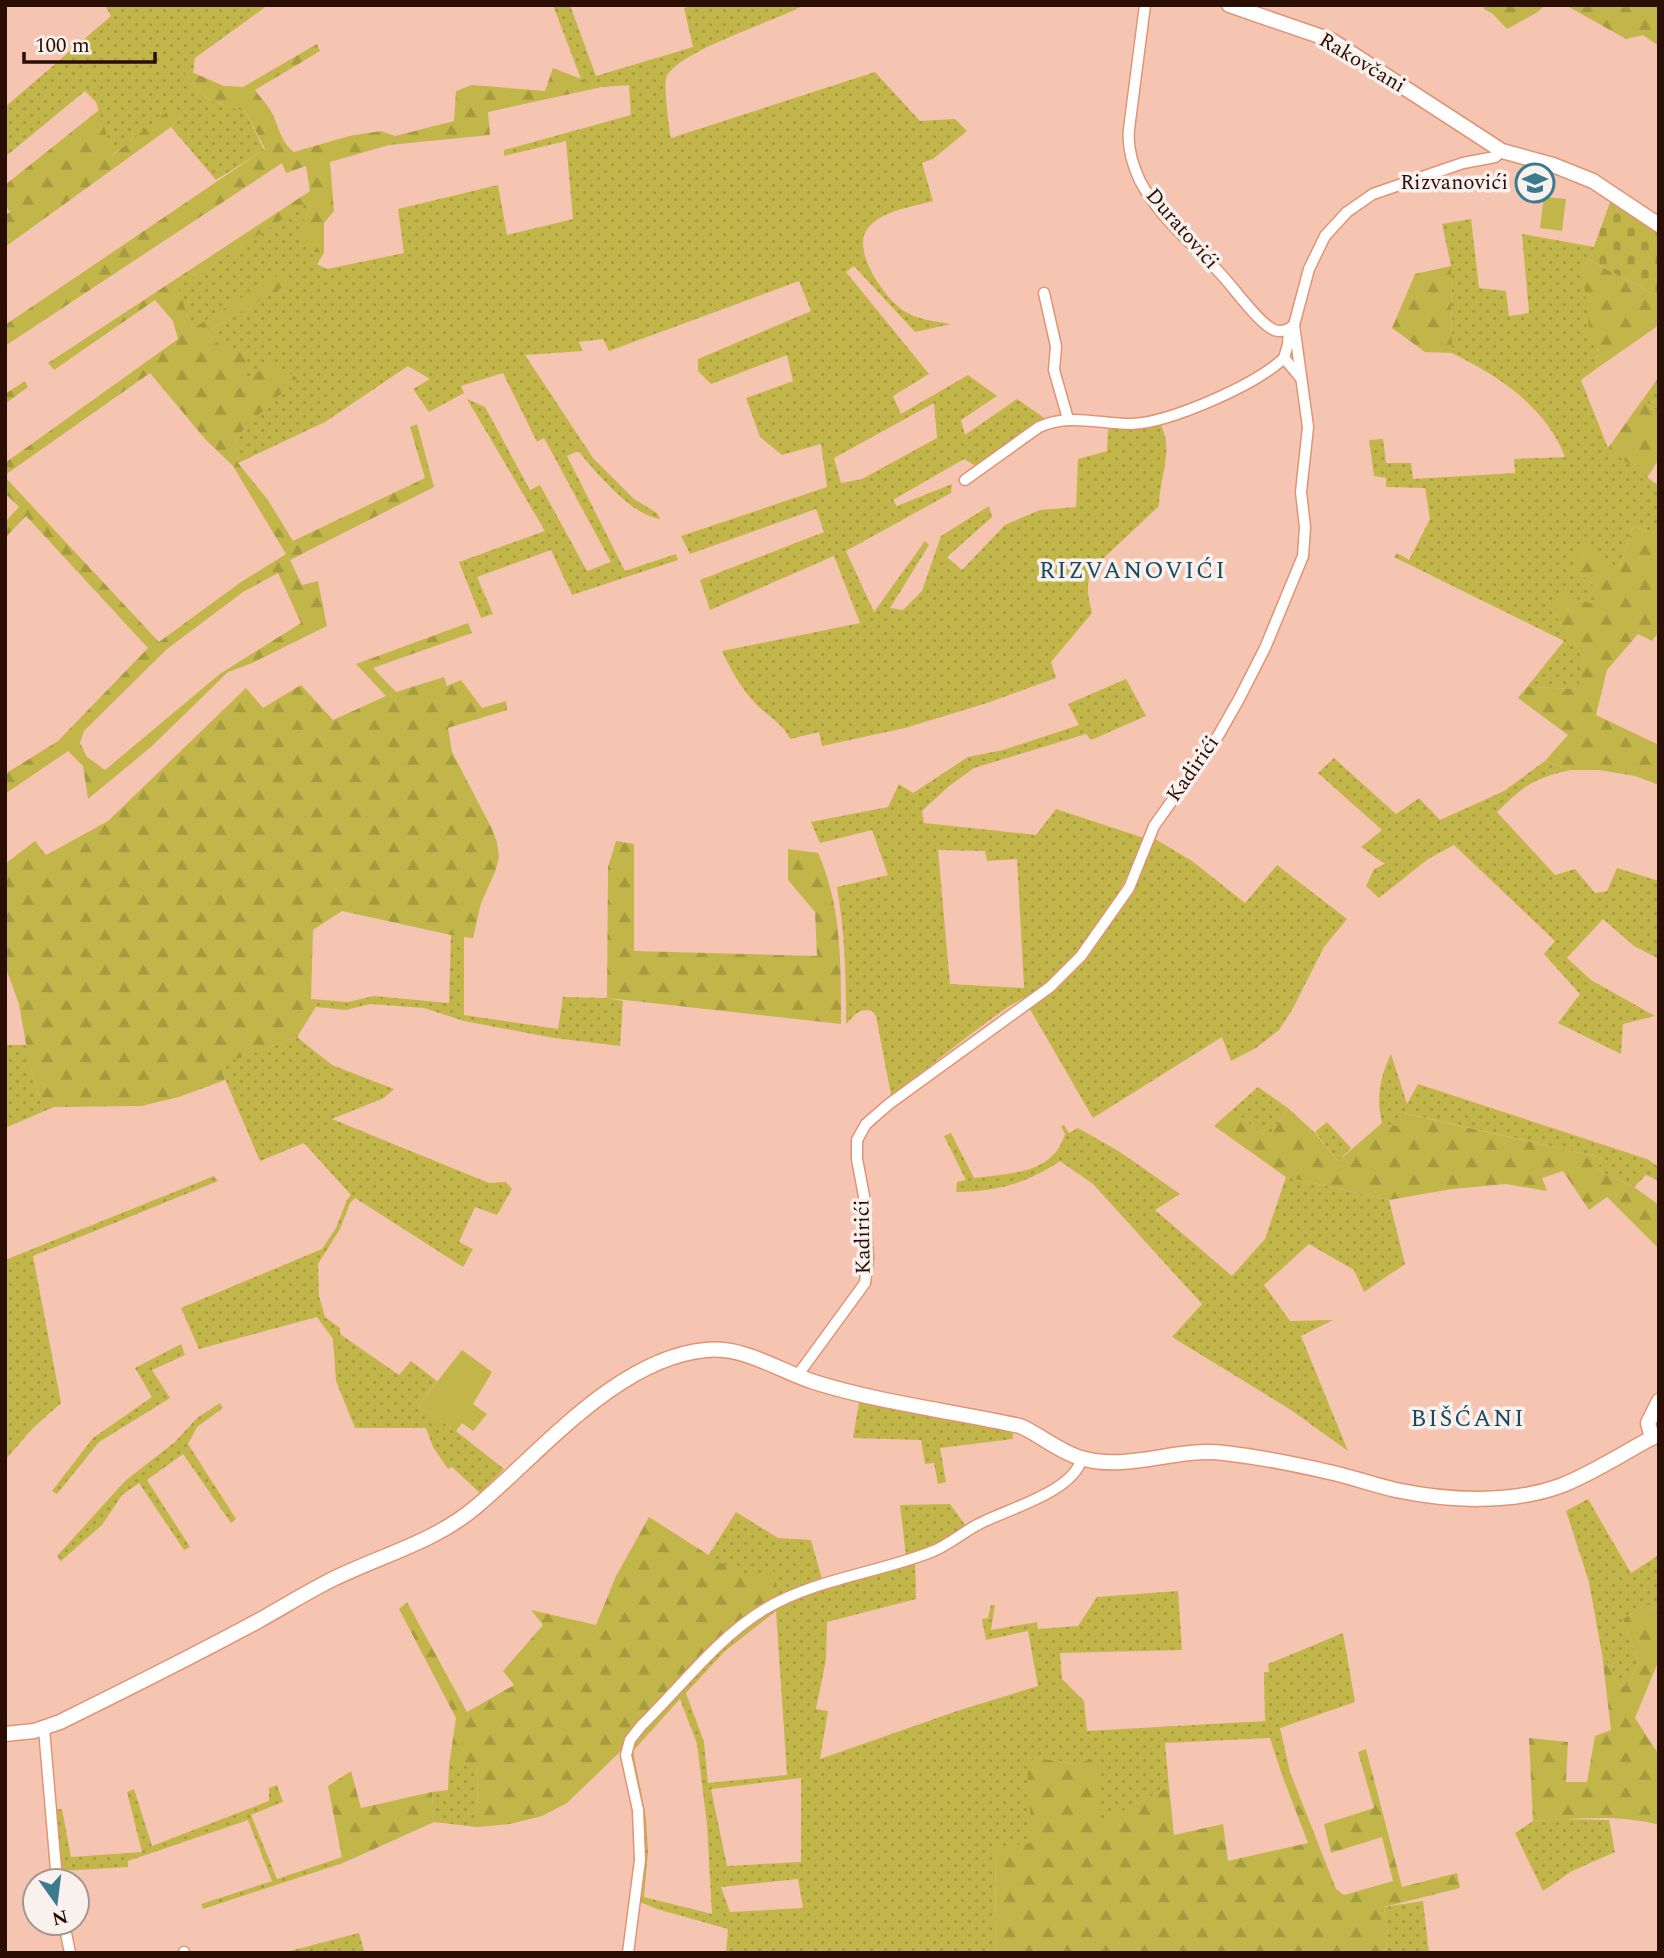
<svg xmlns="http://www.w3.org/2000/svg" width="1664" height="1958" font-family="Spectral,serif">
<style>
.grass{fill:url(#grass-dots);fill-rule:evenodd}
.forest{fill:url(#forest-firs);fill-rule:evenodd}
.cemetery{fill:url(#cemetery-stones)}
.garden{fill:#c2b64a}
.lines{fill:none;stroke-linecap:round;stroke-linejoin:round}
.street-casing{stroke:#e09474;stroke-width:13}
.secondary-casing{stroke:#e09474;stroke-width:17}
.street{stroke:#fff;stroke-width:10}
.secondary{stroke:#fff;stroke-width:14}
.labels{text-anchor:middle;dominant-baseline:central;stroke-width:7;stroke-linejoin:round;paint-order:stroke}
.street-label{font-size:21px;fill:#2a0e03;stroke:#f9f1ed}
.poi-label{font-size:21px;fill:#2a0e03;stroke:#f9f1ed;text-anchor:end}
.quarter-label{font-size:24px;letter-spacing:2px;fill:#16495a;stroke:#f9f1ed}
</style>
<defs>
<pattern id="grass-dots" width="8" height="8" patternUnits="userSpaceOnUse" patternTransform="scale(1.75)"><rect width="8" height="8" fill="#c2b64a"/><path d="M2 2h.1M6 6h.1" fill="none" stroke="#a79b3f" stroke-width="1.8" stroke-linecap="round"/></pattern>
<pattern id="forest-firs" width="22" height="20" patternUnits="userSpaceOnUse" patternTransform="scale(1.75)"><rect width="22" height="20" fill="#c2b64a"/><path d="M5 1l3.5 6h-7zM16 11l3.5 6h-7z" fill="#a79b3f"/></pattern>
<pattern id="cemetery-stones" width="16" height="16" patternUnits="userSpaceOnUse" patternTransform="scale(1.75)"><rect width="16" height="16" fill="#c2b64a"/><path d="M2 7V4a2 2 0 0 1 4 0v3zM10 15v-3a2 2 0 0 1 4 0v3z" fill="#a79b3f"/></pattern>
</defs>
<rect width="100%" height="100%" fill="#f6c5b2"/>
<!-- grass -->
<g class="grass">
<polygon points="105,5 268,5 195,58 193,73 181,68 207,99 246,112 264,150 216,180 171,127 183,116 132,140 112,155 96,102 85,91 5,157 5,107 111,16"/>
<path d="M553,5H570L596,76L693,47L684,8L693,5H804C779,20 671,53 666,79C664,87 669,129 671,138L875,72L920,121L955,119L967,131L933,159L922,163L933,201C912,207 883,210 868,228C850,249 885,299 904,311C918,320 935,321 951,324L915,332L854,266L846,272L929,374L893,396L901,414L968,375L997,396L961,420L965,435L1017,399L1046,419L979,468L964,459L893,500L897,506L952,484L951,493L846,551L874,612L925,541L929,545L890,608L903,610L922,591L941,536L989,506L992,517L947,557L962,570L1005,525L1040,510L1076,507L1078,459L1107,451L1108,428H1134L1161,425C1174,452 1159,478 1159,506L1091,570C1086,586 1088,597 1092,613L1051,662L1056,678L987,703L905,728L822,746L819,732L790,739C783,723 767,716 755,703C742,689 730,669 722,651L860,623L834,556L710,610L700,580L824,532L816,509L690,554L681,536L827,487L821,444L782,455L760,437L746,398L793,381L787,355L711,384L698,371V359L811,311L799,281L609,351L603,339L579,342L583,351L525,355L593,458L634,499L657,513L660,519C631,515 597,473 578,451L567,456L625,571L676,554L678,560L572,595L551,550L477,577L493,614L481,618L459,562L545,531L467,399L485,407L530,490L540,485L587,571L611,562L544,438L537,442L503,373L461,386L464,393L429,412L413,389L430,379L408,366L325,422L238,463L235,438L246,427L242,382L224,349L207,332L286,285L278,276L192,329L177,287L310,201L308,252L324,253L317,264L327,269L404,253L398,209L498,185L507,235L573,219L566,141L504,156V150L631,115L629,85L602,87L581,79ZM934,403L937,438L862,479L841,483L834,458Z"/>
<path d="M1471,219L1479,288L1506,291L1509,316L1529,313L1522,234L1594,247L1589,260L1582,267L1599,345L1596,369L1581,380L1608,448L1659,486V534L1633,527L1619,568L1572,566L1594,586V604L1554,613L1583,656L1579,689L1527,687L1564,641L1394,557L1397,553L1409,560L1430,519L1425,488L1386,487V478L1374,476L1369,440L1383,439L1386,463H1411L1413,479L1515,473L1514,459L1565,457C1546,407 1499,376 1452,353L1451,266L1442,224Z"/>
<polygon points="1659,377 1659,413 1643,399"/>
<path d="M1126,679L1146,716L1091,740L1086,734L974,768L948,787L922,811L924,823L1036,835L1056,809L1144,838C1122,892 1093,946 1047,983C1033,994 1016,1001 1002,1011C964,1038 929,1068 891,1095L876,1016L872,1011C860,1007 854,1016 846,1024C846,977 845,933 837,887L888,875L872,830L820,843L811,822L888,807L899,784L913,793L968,757L1003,750L1079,725L1068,704ZM938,850L985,851L987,861L1017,859L1024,988L950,984Z"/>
<path d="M1334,758L1396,814L1419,798L1440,820L1504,791L1545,761L1571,770C1534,778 1523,786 1497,812L1555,875L1575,869L1595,893L1607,891L1617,868L1659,881V959L1634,946L1603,919L1567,958L1591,980L1655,1016L1623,1024L1621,1054L1558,1023L1580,994L1544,954L1555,941L1454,845L1428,859L1379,898L1366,886L1374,869L1385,864L1361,847L1382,830L1318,773Z"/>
<polygon points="1152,837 1192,861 1245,903 1277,865 1347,919 1324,947 1292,1010 1279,1030 1256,1048 1231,1061 1222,1037 1093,1118 1027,1004 1090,948"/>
<polygon points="451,935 464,936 464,1015 558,1029 563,997 607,998 623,1001 620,1046 554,1038 464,1021 424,1008 370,1004 346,1010 316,1007 311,999 348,1002 374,996 449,1003"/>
<polygon points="297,1037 332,1065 394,1089 384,1098 332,1119 489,1183 506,1182 512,1189 497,1215 475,1207 459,1242 473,1249 463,1267 355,1198 350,1203 340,1229 318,1264 319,1296 325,1317 340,1328 340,1334 399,1375 411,1361 437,1381 418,1406 456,1431 504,1469 480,1493 452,1467 448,1469 433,1447 426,1428 355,1428 336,1381 333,1339 317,1317 199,1349 181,1308 322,1249 336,1228 347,1200 351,1195 304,1143 260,1161 219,1065"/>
<polygon points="5,1045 28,1045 30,1067 39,1095 54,1107 5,1128"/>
<path d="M1391,1054L1407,1104L1418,1084L1647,1159L1659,1167V1181L1646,1175L1634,1187L1597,1170L1603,1158L1404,1113L1397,1127L1382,1123C1376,1099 1380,1076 1391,1054Z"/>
<polygon points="1258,1087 1288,1108 1268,1139 1232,1110"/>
<polygon points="1327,1122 1351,1148 1338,1161 1315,1132"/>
<path d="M1064,1125L1069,1133L1078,1128L1120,1152L1180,1194L1155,1210L1232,1276L1265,1239L1286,1177L1389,1200L1405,1264L1364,1292L1354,1270L1309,1244L1264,1285L1290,1321L1333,1320L1301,1336L1348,1451L1291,1410L1172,1337L1202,1304L1093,1184L1060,1161C1026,1184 997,1191 956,1192L957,1182L966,1180L944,1136L951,1133L974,1178C1011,1173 1052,1175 1065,1134L1061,1126Z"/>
<polygon points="214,1176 218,1181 33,1256 61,1403 33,1428 5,1460 5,1260"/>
<polygon points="181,1344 185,1355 152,1370 170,1398 99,1442 57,1494 52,1491 93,1438 152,1397 135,1368"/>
<polygon points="860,1397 1012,1426 1013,1439 940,1448 946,1482 938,1484 934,1463 925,1464 921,1440 853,1438"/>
<polygon points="220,1403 223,1408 197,1427 188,1444 236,1519 231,1523 183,1454 147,1480 190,1547 184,1550 139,1483 122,1495 102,1525 61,1561 57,1556 125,1481 175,1442 197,1418"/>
<polygon points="1588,1499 1631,1573 1659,1555 1659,1618 1649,1602 1623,1619 1639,1663 1627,1685 1619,1686 1602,1654 1589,1582 1566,1511"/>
<polygon points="950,1504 966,1526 935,1546 906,1556 900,1505"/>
<polygon points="736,1512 778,1538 811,1540 822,1579 779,1599 708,1556"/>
<path d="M915,1557L916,1599L827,1622L826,1660L816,1709L828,1711L820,1759L957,1711L1038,1686L1028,1631L986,1640L982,1619L988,1618L991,1605H995L991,1630L1037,1622L1038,1629L1078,1626L1097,1597L1178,1591L1182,1650L1060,1653L1062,1679L1084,1701L1087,1731L1265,1721L1264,1672H1269L1268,1664L1343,1633L1355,1702L1280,1728L1290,1772L1282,1775L1270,1738L1165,1743L1169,1787L1096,1825L1076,1764L1037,1758L1032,1844L996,1847L995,1953H726L728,1929L657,1909L635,1900L641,1857L626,1746L678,1689L772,1603ZM776,1611L787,1775L708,1783L704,1742L686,1693L725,1651ZM680,1699L697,1744L707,1824L712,1914L644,1897L648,1852L646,1817L633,1751ZM801,1778V1862L727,1866L711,1789ZM798,1879L803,1908L730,1912L721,1887Z"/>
<polygon points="478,1762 477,1827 434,1822 432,1792 448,1790 449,1765"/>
<polygon points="277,1785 283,1802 251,1815 277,1879 342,1857 343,1863 203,1909 201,1904 272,1881 248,1820 128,1861 128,1867 59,1871 53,1810 62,1809 71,1857 142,1852 127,1792 134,1789 152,1846 269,1801 269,1788"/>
<polygon points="1563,1819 1609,1820 1615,1852 1572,1871 1543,1891 1515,1833 1533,1821"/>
<polygon points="1423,1901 1429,1953 1385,1953 1388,1936 1384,1907"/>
<polygon points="359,1933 364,1951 358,1953 282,1953"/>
</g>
<!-- forest -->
<g class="forest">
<polygon points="1484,5 1546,5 1536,13 1507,29 1493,14 1484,9"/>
<polygon points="1559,5 1659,5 1659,46 1643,35 1626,39 1569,7"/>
<path d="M317,44L320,51L255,90C259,96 265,102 269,108C279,123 279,141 294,152L349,136L381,131L395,136L454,121L456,91L472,85L545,91L553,68L602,87L488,112L490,135L389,145L330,162L334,211L324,223V253L308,252L300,227L310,211L309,202L178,287L192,329L278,275L287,285L207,332L224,349L249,353L242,381L273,363L297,378L235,438L238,463L268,500L293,541L425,478L410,427L417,424L434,487L290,560L302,585L318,581L327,626L250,664L228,672L151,747L88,799L83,766L68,751L5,794V774L58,741L148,648L26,516L5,538V522L19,507L5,493V477L159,642L241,582L286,554L233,466L205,439L150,373L5,475V463L178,339L173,321L155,300L54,370L48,363L310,191L306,166L286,173L282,163L5,346V325L265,149L246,112L207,99L180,67L224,86L243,87ZM278,573L301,623L221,673L105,770L87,757L80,743L84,731L167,649L243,592Z"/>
<polygon points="174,106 183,116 171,127 5,247 5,215 10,212 5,205 5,185 99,110 113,155"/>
<polygon points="1589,260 1659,297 1659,325 1596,369 1599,345 1590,336 1582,267"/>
<polygon points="1451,266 1452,353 1425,352 1392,328 1415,274"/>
<polygon points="25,381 28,387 5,404 5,394"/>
<polygon points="1643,399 1659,413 1659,459 1647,478 1608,448"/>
<polygon points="1633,527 1659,534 1659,632 1652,641 1638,634 1607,670 1596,715 1659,745 1659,785 1635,776 1599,770 1571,770 1545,761 1568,735 1518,698 1527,687 1578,689 1583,656 1554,613 1557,594 1594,604 1594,586 1572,566 1583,546 1619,568"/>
<polygon points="468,623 472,633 373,668 396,692 444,677 447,686 461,680 482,708 506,701 507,710 448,728 452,752 491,827 497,842 499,857 495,872 481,903 473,938 451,935 342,911 313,930 311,999 316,1007 297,1037 220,1065 225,1080 179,1097 141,1106 54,1107 39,1095 30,1067 19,1004 5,966 5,864 35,841 46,855 108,821 246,688 263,708 301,685 333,720 386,696 356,664"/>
<path d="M616,841L634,844V951L817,956L815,912L788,880V849L818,853C842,906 841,967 841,1024L607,998L608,867Z"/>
<polygon points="1288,1108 1314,1132 1338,1161 1382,1123 1397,1126 1403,1113 1603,1158 1597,1170 1634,1187 1659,1205 1659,1249 1607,1197 1589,1210 1563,1171 1542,1178 1547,1191 1506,1184 1452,1189 1389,1200 1286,1177 1214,1126 1232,1110 1268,1139"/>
<polygon points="649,1517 743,1577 774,1571 779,1599 721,1644 626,1746 567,1803 542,1816 510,1824 477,1827 478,1763 449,1765 456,1718 399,1609 407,1602 467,1712 514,1685 503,1671 543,1625 531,1610 596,1625 616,1576"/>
<path d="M1649,1602L1659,1618V1660L1635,1718L1659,1755V1825C1620,1814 1573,1819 1533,1821L1529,1738L1568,1742L1566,1782H1587L1595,1736L1611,1730L1602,1654L1619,1686L1627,1685L1639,1663L1623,1619Z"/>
<polygon points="1366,1749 1402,1887 1457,1873 1460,1888 1384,1907 1388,1936 1385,1953 995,1953 996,1847 1032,1843 1027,1763 1037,1758 1076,1764 1098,1757 1097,1824 1169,1787 1174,1835 1223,1824 1228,1861 1308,1843 1282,1775 1290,1772 1336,1889 1344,1895 1393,1881 1382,1837 1331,1853 1324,1824 1374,1808 1358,1752"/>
<polygon points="351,1771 361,1808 432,1792 434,1822 343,1863 328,1786"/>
</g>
<!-- cemetery -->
<polygon class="cemetery" points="1612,197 1659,230 1659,297 1589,260"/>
<!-- garden -->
<g class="garden">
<polygon points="1544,197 1566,199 1562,231 1540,228"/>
<polygon points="462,1350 492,1372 473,1404 487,1414 473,1431 462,1423 456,1431 418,1406"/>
</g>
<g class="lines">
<defs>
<g id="street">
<path d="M1145,5L1129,129C1127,148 1132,164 1140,181C1159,217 1191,242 1218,271C1232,285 1258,323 1274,330C1282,333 1288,330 1294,325"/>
<polyline points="1044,293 1056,346 1054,370 1068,419"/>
<polyline points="1284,358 1288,344 1289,330"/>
<path d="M965,480L1039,427C1069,413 1099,424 1131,424C1169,423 1256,385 1284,358L1300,377"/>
<polyline points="797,1376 865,1283 868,1258 864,1196 857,1159 857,1140 866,1124 889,1104 1050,987 1081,956 1129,888 1154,826 1218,736 1239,699 1265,648 1303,556 1305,527 1301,492 1308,427 1294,325 1309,269 1325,236 1347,212 1373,194 1463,163 1495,157 1502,151"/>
<polyline points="44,1729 57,1881"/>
<polyline points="64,1923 70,1953"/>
<polyline points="184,1952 184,1953"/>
<path d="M628,1953L640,1860L638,1810L626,1755L630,1740L641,1726C680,1688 718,1637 765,1609C816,1579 877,1573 931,1552C947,1546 962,1533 977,1525C1006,1509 1073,1493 1082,1458"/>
</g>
<g id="secondary">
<polyline points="1229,5 1331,40 1502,151 1553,165 1593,181 1659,225"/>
<polyline points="1652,1438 1648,1423 1659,1401"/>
<path d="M5,1734L34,1731L60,1722C127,1689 193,1656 258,1621C283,1607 307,1592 333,1579C382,1555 435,1542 477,1506C541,1452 618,1358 706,1350C745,1346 779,1371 814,1382C881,1403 952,1411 1020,1426C1041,1435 1059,1452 1081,1458C1128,1472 1177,1447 1224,1453C1259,1457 1295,1464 1329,1472C1352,1477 1374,1485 1396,1490C1448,1501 1510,1504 1560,1486C1594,1473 1626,1451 1659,1434"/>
</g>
</defs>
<!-- street casing -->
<use href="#street" class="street-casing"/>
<!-- secondary casing -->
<use href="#secondary" class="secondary-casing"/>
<!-- street -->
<use href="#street" class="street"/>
<!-- secondary -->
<use href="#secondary" class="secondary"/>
</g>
<!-- icons -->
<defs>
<symbol id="school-ring" viewBox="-11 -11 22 22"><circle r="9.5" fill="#f9f1ed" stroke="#3c7a8f" stroke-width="1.5"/><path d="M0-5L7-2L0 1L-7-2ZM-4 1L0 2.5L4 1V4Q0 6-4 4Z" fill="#3c7a8f"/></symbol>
</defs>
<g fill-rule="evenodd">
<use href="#school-ring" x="1513" y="161" width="44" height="44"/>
</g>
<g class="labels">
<!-- street labels -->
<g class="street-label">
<text transform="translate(1362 63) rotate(31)">Rakovčani</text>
<text transform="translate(1182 229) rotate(49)">Duratovići</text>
<text transform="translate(1193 769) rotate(-55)">Kadirići</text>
<text transform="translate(863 1237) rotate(-91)">Kadirići</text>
</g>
<!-- poi labels -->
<g class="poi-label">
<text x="1508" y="183">Rizvanovići</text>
</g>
<!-- quarter labels -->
<g class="quarter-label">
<text x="1133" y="571">RIZVANOVIĆI</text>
<text x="1468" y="1419">BIŠĆANI</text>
</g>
</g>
<!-- border -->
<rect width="1664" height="1958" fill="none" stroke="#2a0e03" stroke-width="14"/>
<!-- north arrow -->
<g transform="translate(56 1902) rotate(166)"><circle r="33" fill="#f9f1ed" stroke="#a6968f" stroke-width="2"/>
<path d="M0-5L12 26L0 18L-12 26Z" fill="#3c7a8f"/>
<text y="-10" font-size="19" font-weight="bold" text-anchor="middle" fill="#2a0e03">N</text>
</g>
<!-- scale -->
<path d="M24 52v10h131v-10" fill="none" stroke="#2a0e03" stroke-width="3.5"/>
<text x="35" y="52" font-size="21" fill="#2a0e03" stroke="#f9f1ed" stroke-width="5" paint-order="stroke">100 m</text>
</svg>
